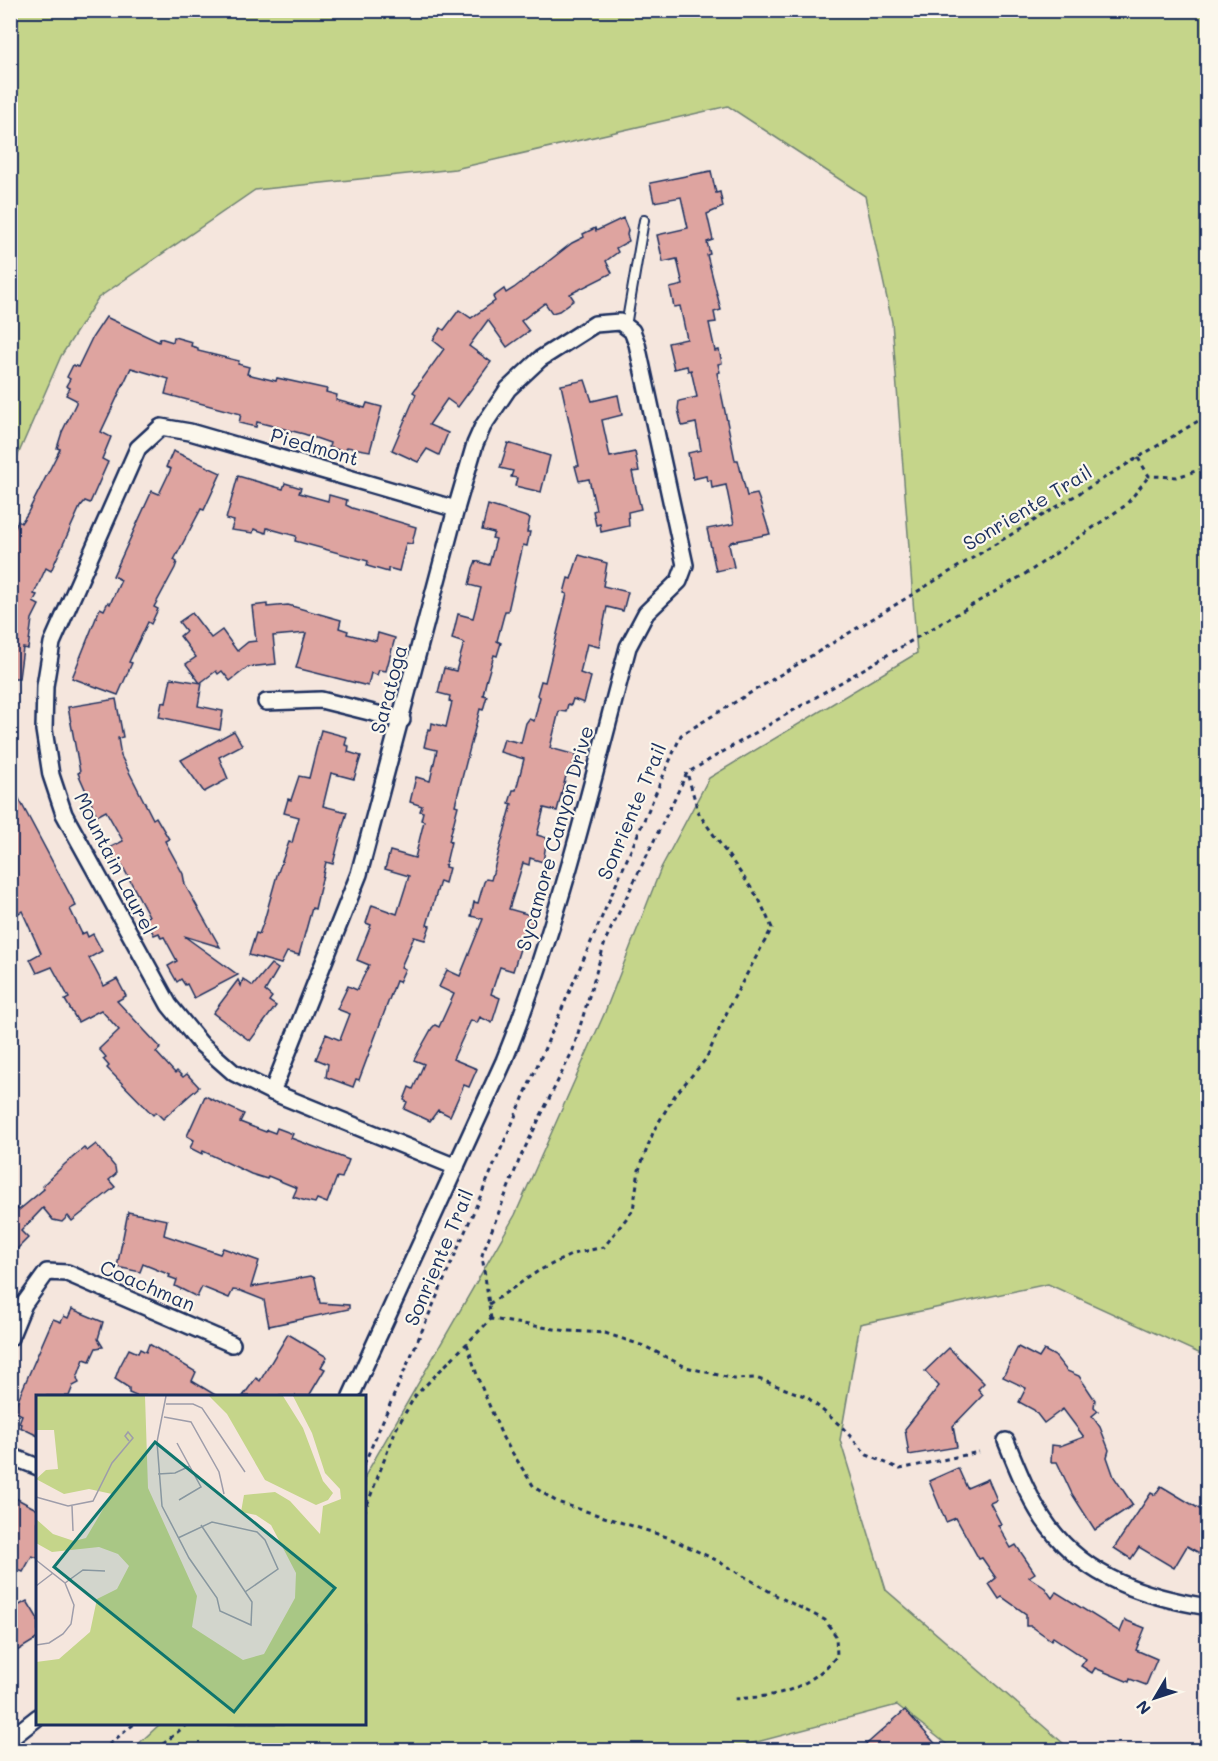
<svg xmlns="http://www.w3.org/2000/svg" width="1218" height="1761" font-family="Mali,sans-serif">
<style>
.green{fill:#c5d58a;stroke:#708274;stroke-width:1.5}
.building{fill:#dea4a0;stroke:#1b2f5e;stroke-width:1.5}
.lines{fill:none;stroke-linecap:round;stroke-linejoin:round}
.lane-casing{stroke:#1b2f5e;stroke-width:12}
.street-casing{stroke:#1b2f5e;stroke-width:20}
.path{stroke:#1b2f5e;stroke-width:3;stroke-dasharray:4.5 4.5;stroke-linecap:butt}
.lane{stroke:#fbf7ec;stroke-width:8}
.street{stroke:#fbf7ec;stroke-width:15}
.labels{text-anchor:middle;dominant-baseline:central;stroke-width:4.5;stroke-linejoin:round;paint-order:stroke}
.street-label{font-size:20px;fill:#1b2f5e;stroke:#fbf7ec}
.inset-road{fill:none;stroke:#9e9daa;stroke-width:1.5}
.view{fill:#0f766e;fill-opacity:0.15;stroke:#0f766e;stroke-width:3}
.inset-edge{fill:none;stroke:#1b2f5e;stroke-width:3}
</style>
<rect width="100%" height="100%" fill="#f5e6dd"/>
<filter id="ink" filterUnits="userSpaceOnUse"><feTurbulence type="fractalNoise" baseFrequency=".0167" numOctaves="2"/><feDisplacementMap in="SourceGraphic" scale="12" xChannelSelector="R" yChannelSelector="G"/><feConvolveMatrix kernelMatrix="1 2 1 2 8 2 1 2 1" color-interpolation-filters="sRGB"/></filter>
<g filter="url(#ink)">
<!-- green -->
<polygon class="green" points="11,11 1207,11 1207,1355 1205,1356 1048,1284 860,1324 840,1440 886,1590 1071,1750 954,1750 897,1705 742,1746 695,1750 132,1750 160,1724 364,1724 365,1476 515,1215 605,1012 661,868 709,778 917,653 892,322 865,196 728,106 455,169 255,190 98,298 61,356 11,471"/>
<!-- building -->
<g class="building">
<polygon points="711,171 716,193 720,192 723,207 707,214 713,240 707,242 710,254 707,255 721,310 714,312 716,322 709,323 715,351 719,350 722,363 718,364 720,372 717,373 735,460 738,460 747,496 757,494 759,499 770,534 731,542 729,545 734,567 716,571 707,529 734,524 726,485 712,488 711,480 707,481 706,476 693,479 688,453 701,450 696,423 682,426 678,409 679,401 697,397 691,370 688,371 687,366 674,369 668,343 687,339 680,306 674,307 670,288 683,285 677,259 663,262 657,235 688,228 681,197 654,202 650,183"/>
<polygon points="623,218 628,230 627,235 629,241 616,248 618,252 606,261 612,273 570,294 574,300 559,311 552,313 545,303 521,321 529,331 507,347 488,320 469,346 491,362 458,407 447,399 429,425 448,433 439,455 427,449 418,462 392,450 416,394 413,392 444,349 433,340 441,328 444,330 459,310 471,318 495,301 493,297 504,289 506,293 514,288 572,243 584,237 583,234 595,228 596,231"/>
<polygon points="106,317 159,342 160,338 173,342 174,337 192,342 191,346 198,348 198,351 239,361 238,364 249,367 247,374 276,381 277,378 327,389 326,392 337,395 336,400 365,408 367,403 382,407 370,451 347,447 345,452 329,447 330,443 304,434 257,422 256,427 239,423 241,414 165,394 169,379 131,368 101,432 111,437 102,459 108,462 90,503 85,501 80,507 51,571 46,568 34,594 37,595 33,602 39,605 32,619 28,649 23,648 19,678 10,678 10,528 14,530 18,521 21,523 27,514 60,449 57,448 62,432 76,403 76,400 66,395 70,388 66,386 70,379 67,377 73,365 78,367 92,338"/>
<polygon points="585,380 592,401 618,395 622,415 602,420 610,457 635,452 639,471 632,472 641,509 628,512 629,526 601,532 600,524 596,525 593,511 596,510 589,479 579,481 575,466 579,466 561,385"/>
<polygon points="508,443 550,456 541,492 515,486 517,478 511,477 513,471 500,468"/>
<polygon points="173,451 221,473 204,510 201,509 174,560 177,562 175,568 154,607 158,609 151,624 148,622 129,662 132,663 118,695 72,678 100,608 104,610 108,602 110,604 121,580 113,576 152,491 159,494 171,469 166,467"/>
<polygon points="238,476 283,489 285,483 301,488 299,493 328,501 329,495 347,500 346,505 352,508 416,527 412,544 406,543 399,571 388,568 388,572 367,566 368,561 295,541 296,536 267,528 266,533 254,529 253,533 231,530 234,521 226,519"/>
<polygon points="488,505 530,518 527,532 530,532 527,546 523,545 508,611 505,611 497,641 501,643 497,656 494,655 486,682 483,695 487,696 483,710 480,709 455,805 458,806 449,841 451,842 445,867 449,868 445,883 440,881 427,925 430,926 425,940 414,937 401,967 405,969 399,982 396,981 359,1080 356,1079 353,1087 326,1077 328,1064 316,1059 326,1034 340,1040 350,1014 337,1009 348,986 357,990 369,965 357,960 371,925 366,923 372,905 397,914 409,876 385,869 390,851 415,858 424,821 421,820 423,812 420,811 422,806 410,802 416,777 430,781 437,750 424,747 428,729 431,730 432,723 446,727 452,702 449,701 450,696 438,693 444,668 456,671 464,643 452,639 458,614 473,618 481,588 469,585 473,568 476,561 489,565 496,539 492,538 494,533 482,530"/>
<polygon points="579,555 607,563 603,586 628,592 623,611 607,607 599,647 587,644 580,673 591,677 584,703 573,699 571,705 568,704 566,712 559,711 550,748 576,755 571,773 567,772 557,811 544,808 537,835 547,838 543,862 530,858 529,865 523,863 509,909 534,916 529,934 525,933 513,971 500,967 491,994 500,998 492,1023 480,1017 477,1023 471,1020 453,1059 477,1069 469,1087 464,1085 450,1116 438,1110 430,1121 404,1109 407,1102 404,1100 409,1087 413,1089 424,1064 414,1060 432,1028 435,1025 439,1027 454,994 439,987 447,970 460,976 483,919 471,916 474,902 478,903 484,882 486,879 491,880 512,804 509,803 513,790 516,790 524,759 500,752 504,739 521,743 526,723 529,719 534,721 540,697 537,695 541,681 545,682 567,594 564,593 568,578 571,579"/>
<polygon points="267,604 267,607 288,605 341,620 339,628 348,631 347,634 376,641 378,633 395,638 386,671 379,670 377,675 371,673 368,686 296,668 306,633 273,636 276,664 248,667 230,681 222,671 218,674 216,671 200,683 186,664 196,657 180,636 186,631 179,622 192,613 211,638 222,630 237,651 248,642 256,641 252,606"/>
<polygon points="171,678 202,683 198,706 223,711 220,730 159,717 162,702 166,703"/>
<polygon points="116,699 123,737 118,738 121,756 153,819 156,817 169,839 165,841 183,874 185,885 220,947 184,936 238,975 194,998 187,984 185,985 181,979 177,982 168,966 177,961 164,937 161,938 159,933 154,935 145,918 149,916 135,890 122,865 116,864 109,851 109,848 123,841 106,811 97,816 78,773 80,772 68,707"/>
<polygon points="321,730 347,737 345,745 349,746 348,752 361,756 354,779 331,773 323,806 347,812 342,829 333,864 326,862 315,909 312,908 299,955 287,952 281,964 249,955 256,933 259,934 264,921 277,875 289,842 292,843 299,817 284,813 288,799 291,800 299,776 309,778"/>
<polygon points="234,731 242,745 219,757 228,779 204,792 181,760"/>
<polygon points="10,782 76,906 70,909 82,934 86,932 88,937 93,934 102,951 89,958 104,986 117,979 126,996 117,1001 161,1048 156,1052 175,1073 177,1071 183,1077 187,1074 199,1087 163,1119 156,1112 153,1115 107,1068 109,1066 103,1059 106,1057 99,1049 119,1030 101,1010 78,1022 65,1000 69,998 52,967 37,973 30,959 41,953 22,911 19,913 10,900"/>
<polygon points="271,964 278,969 265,991 272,997 269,1001 276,1006 250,1041 213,1013 238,980 241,986 243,979 253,986"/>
<polygon points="205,1096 244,1114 240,1122 266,1132 267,1130 275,1133 277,1128 293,1134 291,1138 349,1160 342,1178 337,1177 327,1203 317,1199 315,1203 306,1201 293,1197 297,1188 268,1176 267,1179 251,1174 203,1151 202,1154 190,1148 194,1140 187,1136"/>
<polygon points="96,1144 115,1167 116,1174 109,1180 115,1187 72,1221 68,1216 62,1222 53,1220 43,1208 21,1231 28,1238 10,1256 10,1202 19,1210 44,1189 42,1186 65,1164 84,1148 87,1151"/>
<polygon points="128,1212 167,1220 164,1235 220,1254 223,1248 259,1261 251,1287 311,1276 315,1278 320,1303 349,1305 349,1309 269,1326 264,1300 241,1291 233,1290 229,1298 202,1287 197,1297 175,1286 177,1280 169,1277 170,1275 143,1264 140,1272 117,1267"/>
<polygon points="72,1309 103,1322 98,1339 103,1347 96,1348 90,1361 84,1359 77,1378 79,1383 73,1386 69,1396 38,1396 38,1436 20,1427 21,1424 19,1423 22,1415 13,1411 53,1319 61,1322 64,1316 68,1318"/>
<polygon points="288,1334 327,1357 321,1367 325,1369 309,1396 243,1396 256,1378 260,1381"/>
<polygon points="149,1344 196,1372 192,1381 217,1396 136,1396 129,1393 129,1388 115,1379 119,1368 129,1349 138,1353 140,1349 146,1352"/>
<polygon points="1018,1347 1039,1358 1044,1350 1055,1356 1067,1371 1079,1376 1095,1400 1094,1407 1098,1411 1092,1416 1100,1427 1109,1450 1107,1457 1114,1477 1133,1505 1095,1530 1072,1494 1057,1462 1051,1462 1052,1445 1060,1446 1084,1437 1063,1409 1044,1423 1034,1410 1019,1402 1026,1388 1003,1377"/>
<polygon points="949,1348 984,1383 978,1389 983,1395 953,1426 957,1447 909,1455 905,1429 939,1386 925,1371"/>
<polygon points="958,1468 967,1488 988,1479 997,1500 990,1503 1001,1524 998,1525 1011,1548 1016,1545 1035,1573 1029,1577 1045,1588 1052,1598 1056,1592 1120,1632 1125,1620 1145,1628 1136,1650 1157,1659 1146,1685 1130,1679 1129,1682 1095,1668 1092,1673 1081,1666 1086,1659 1053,1637 1051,1640 1031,1626 1026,1626 1026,1614 1002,1597 999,1599 989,1584 996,1578 982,1558 979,1559 956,1518 946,1522 929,1481"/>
<polygon points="1161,1486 1208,1514 1208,1558 1187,1546 1174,1568 1139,1547 1131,1559 1114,1548 1151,1493 1155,1495"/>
<polygon points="10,1495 38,1510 38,1558 32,1556 23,1572 10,1566"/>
<polygon points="27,1601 38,1619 38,1638 17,1651 10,1648 10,1610"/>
<polygon points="905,1710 941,1750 860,1750"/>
</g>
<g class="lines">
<defs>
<polyline id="lane" points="626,326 644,220"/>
<g id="street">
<polyline points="266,702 321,700 402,720"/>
<path d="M272,1092L359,874L456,509L475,444L483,426L508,389L540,359L595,324L620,322L632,331L637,344L685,565L679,581L646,613L628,647C591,786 558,927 504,1061L351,1396"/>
<polyline points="456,1167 272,1092 234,1073 200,1043 169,1005 64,814 51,775 44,730 45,686 52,643 138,448 161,427 190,432 456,509"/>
<polyline points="10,1338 24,1304 47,1272 67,1273 232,1344"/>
<path d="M1006,1441C1018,1470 1030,1502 1049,1527C1088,1579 1146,1597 1208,1607"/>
<polyline points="10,1456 38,1467"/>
<polyline points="10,1739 38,1717"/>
</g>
</defs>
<!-- lane casing -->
<use href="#lane" class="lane-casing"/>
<!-- street casing -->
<use href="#street" class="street-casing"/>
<!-- path -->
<g class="path">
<polyline points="1138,458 1149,476 1177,477 1208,467"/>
<polyline points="489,1304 540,1270 573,1254 604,1247 633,1210 639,1170 654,1130 675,1095 706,1059 731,1003 772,928 759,899 699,814 687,773"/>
<polyline points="491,1319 482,1255 520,1158 573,1050 606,939 687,773 1030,571 1126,505 1149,476"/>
<path d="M467,1344L479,1381L503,1438L534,1487L557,1502L667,1537L716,1560L779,1597L825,1620L836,1636L837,1656C806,1691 777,1697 732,1699"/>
<polyline points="364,1464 681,735 1208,415"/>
<polyline points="364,1513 396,1429 415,1396 491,1319 567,1331 605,1333 644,1346 686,1367 734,1379 756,1378 807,1397 842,1427 867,1455 900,1469 979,1452"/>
<polyline points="102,1750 134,1724"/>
<polyline points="156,1750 187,1724"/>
</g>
<!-- lane -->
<use href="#lane" class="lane"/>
<!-- street -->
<use href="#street" class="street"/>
</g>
</g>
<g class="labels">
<!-- street labels -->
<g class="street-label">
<text transform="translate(315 446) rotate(16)">Piedmont</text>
<text transform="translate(1027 507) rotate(-31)">Sonriente Trail</text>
<text transform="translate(388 689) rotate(-75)">Saratoga</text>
<text transform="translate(631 811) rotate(-67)">Sonriente Trail</text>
<text transform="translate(554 838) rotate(-74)">Sycamore Canyon Drive</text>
<text transform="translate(116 863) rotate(63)">Mountain Laurel</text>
<text transform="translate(438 1257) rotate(-67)">Sonriente Trail</text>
<text transform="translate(148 1285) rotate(23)">Coachman</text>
</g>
</g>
<!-- overview -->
<g transform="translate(36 1395)">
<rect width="330" height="330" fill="#f5e6dd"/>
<path d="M0,1H109L112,93L161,201L156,232L207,265L228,259L259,203L260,178L235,130L220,120L205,117L208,100L239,97L254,106L284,139L287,111L305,104L304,94L289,78L276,38L257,1H330V329H0V267L23,264L54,237L61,204L81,194L93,171L82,159L63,152L16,157L0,148V124L17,139L38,146L50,143L76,99L53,94L28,99L0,84L10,75L22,74L18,35H0ZM173,1H247L267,33L287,86L297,98L292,105L280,110L229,85L191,19Z" fill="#c5d58a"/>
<path class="inset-road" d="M130,1L121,47L126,111L153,163L181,203L184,216L215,230L216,207L165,130M130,9H157L166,13L209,77M128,22L155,27L183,77L188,99M141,48L165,92L143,105M122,79L139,78L154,71M0,102L32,111L57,106L76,68L97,43L92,37L89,41L93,46M36,111L37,136M142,143L176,127L221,137L229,145L242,174L209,197M0,165L29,188L38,210L35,229L27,239L13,248L0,250M29,188L47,175L69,176M0,191L17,178"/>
<path class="view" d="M119,47L299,193L198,317L18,172Z"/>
<rect width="330" height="330" class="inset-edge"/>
</g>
<!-- margin -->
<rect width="1218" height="1761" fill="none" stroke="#fbf7ec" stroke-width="36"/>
<rect x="18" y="18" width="1182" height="1725" fill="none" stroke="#1b2f5e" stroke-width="2" filter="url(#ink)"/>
<!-- north arrow -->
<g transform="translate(1155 1698) rotate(231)" stroke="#fbf7ec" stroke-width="4.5" paint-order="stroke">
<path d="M0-4.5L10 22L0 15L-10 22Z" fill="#1b2f5e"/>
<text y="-9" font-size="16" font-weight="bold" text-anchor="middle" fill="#1b2f5e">N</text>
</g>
</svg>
